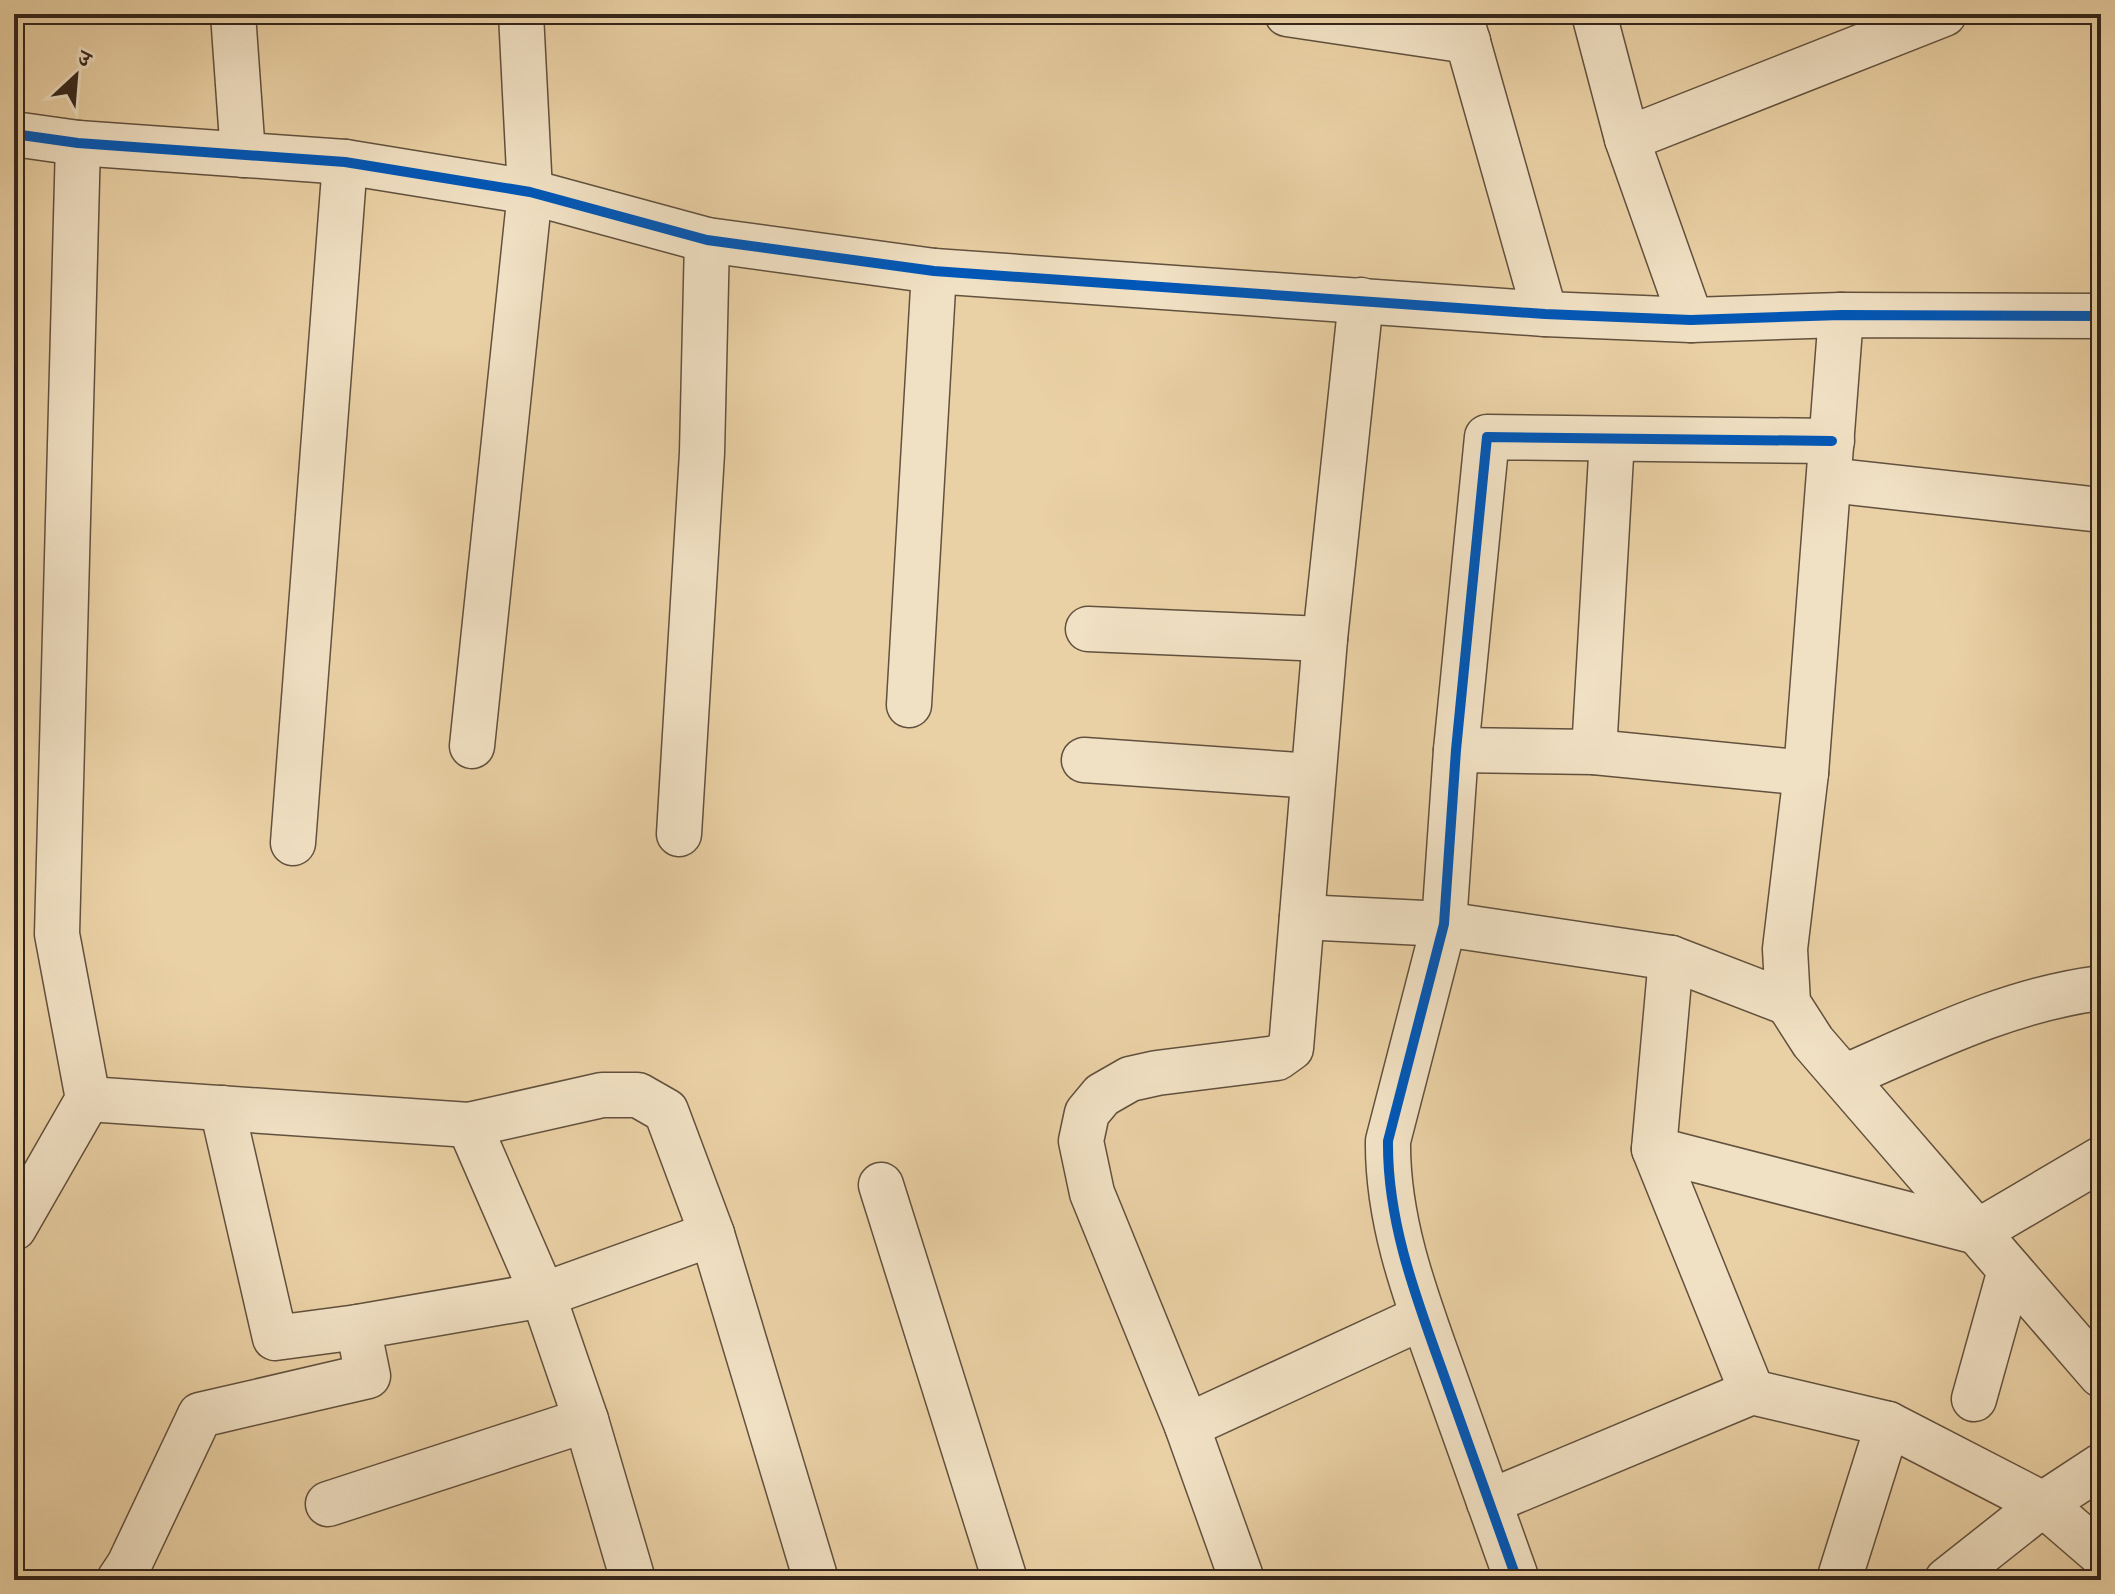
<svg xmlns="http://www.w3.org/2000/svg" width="2115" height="1594" font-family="'IM FELL Great Primer','Noto Serif Devanagari',serif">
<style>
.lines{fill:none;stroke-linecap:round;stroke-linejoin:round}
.minor-casing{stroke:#62513e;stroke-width:47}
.minor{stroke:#f1e1c4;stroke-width:44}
.cycleway-casing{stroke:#f1e1c4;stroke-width:15}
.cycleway{stroke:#0057b8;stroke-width:10}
</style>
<rect width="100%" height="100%" fill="#ead1a5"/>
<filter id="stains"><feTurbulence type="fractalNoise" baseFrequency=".0025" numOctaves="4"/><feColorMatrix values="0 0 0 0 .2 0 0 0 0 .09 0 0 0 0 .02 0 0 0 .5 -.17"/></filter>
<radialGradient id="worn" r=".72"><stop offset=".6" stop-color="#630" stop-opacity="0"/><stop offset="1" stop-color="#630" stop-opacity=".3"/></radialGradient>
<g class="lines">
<defs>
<g id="minor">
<polyline points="233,14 243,155"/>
<polyline points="1287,14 1468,41"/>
<polyline points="1460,14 1545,314"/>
<polyline points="1594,14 1627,139 1691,320"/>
<polyline points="14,134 78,143 345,162 530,192 707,240 934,271 1545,314 1691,320 1841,315 2101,316"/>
<polyline points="1627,139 1944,14"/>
<polyline points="1841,315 1806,773 1785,949 1788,1003 1813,1042 2101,1375"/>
<polyline points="1829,480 2101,510"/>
<polyline points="1088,629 1325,639"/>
<polyline points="909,705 934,271"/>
<polyline points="472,746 530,192 521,14"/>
<polyline points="1456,750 1594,752 1806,773"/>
<polyline points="1594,752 1612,439"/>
<polyline points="1084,760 1313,776"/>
<polyline points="679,834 702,453 707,240"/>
<polyline points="293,843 345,162"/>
<polyline points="1302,917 1444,924 1671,958 1788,1003"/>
<polyline points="1671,958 1654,1149 1752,1392"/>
<path d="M1844,1077C1927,1041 2010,999 2101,988"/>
<polyline points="88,1099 469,1125 602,1095 638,1095 666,1111 712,1234 816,1580"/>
<polyline points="469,1125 543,1295 586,1420 633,1580"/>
<polyline points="1654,1149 1977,1232 2101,1159"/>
<polyline points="881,1185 1005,1580"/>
<polyline points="14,1228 88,1099 57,934 78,143"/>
<polyline points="358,1327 543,1295 712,1234"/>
<polyline points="1974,1399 2010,1270"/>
<polyline points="1187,1426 1423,1317"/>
<polyline points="1489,1502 1752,1392 1888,1424 2043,1504 2101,1554"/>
<polyline points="328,1504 586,1420"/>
<polyline points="119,1580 129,1565 200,1415 368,1376 358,1327 275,1338 222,1108"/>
<polyline points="1242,1580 1187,1426 1092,1193 1081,1141 1087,1113 1102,1095 1130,1079 1157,1073 1277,1058 1291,1048 1325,639 1361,300"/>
<path d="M1517,1580C1494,1515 1470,1449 1447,1384C1419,1305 1387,1226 1388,1141L1444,924L1456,750L1487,437L1832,441"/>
<polyline points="1839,1580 1888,1424"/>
<polyline points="1947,1580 2043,1504 2101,1466"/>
</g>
</defs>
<!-- minor casing -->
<use href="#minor" class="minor-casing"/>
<!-- minor -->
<use href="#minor" class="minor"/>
<defs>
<g id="cycleway">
<polyline points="14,134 78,143 345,162 530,192 707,240 934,271 1545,314 1691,320 1841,315 2101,316"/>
<path d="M1517,1580C1494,1515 1470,1449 1447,1384C1419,1305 1387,1226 1388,1141L1444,924L1456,750L1487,437L1832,441"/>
</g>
</defs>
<!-- cycleway casing -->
<use href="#cycleway" class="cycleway-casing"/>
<!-- cycleway -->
<use href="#cycleway" class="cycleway"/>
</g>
<!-- margin -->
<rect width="2115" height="1594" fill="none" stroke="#ead1a5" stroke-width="48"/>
<rect x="16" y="16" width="2083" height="1562" fill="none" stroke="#35261b" stroke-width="4"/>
<rect x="24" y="24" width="2067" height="1546" fill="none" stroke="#35261b" stroke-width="2"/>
<!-- north arrow -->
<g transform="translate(76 76) rotate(26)" stroke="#f1e1c4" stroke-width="6" paint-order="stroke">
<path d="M0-6L14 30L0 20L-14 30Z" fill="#35261b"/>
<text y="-12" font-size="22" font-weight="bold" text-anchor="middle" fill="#35261b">उ</text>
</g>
<rect width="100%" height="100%" filter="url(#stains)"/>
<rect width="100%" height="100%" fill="url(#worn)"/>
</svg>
